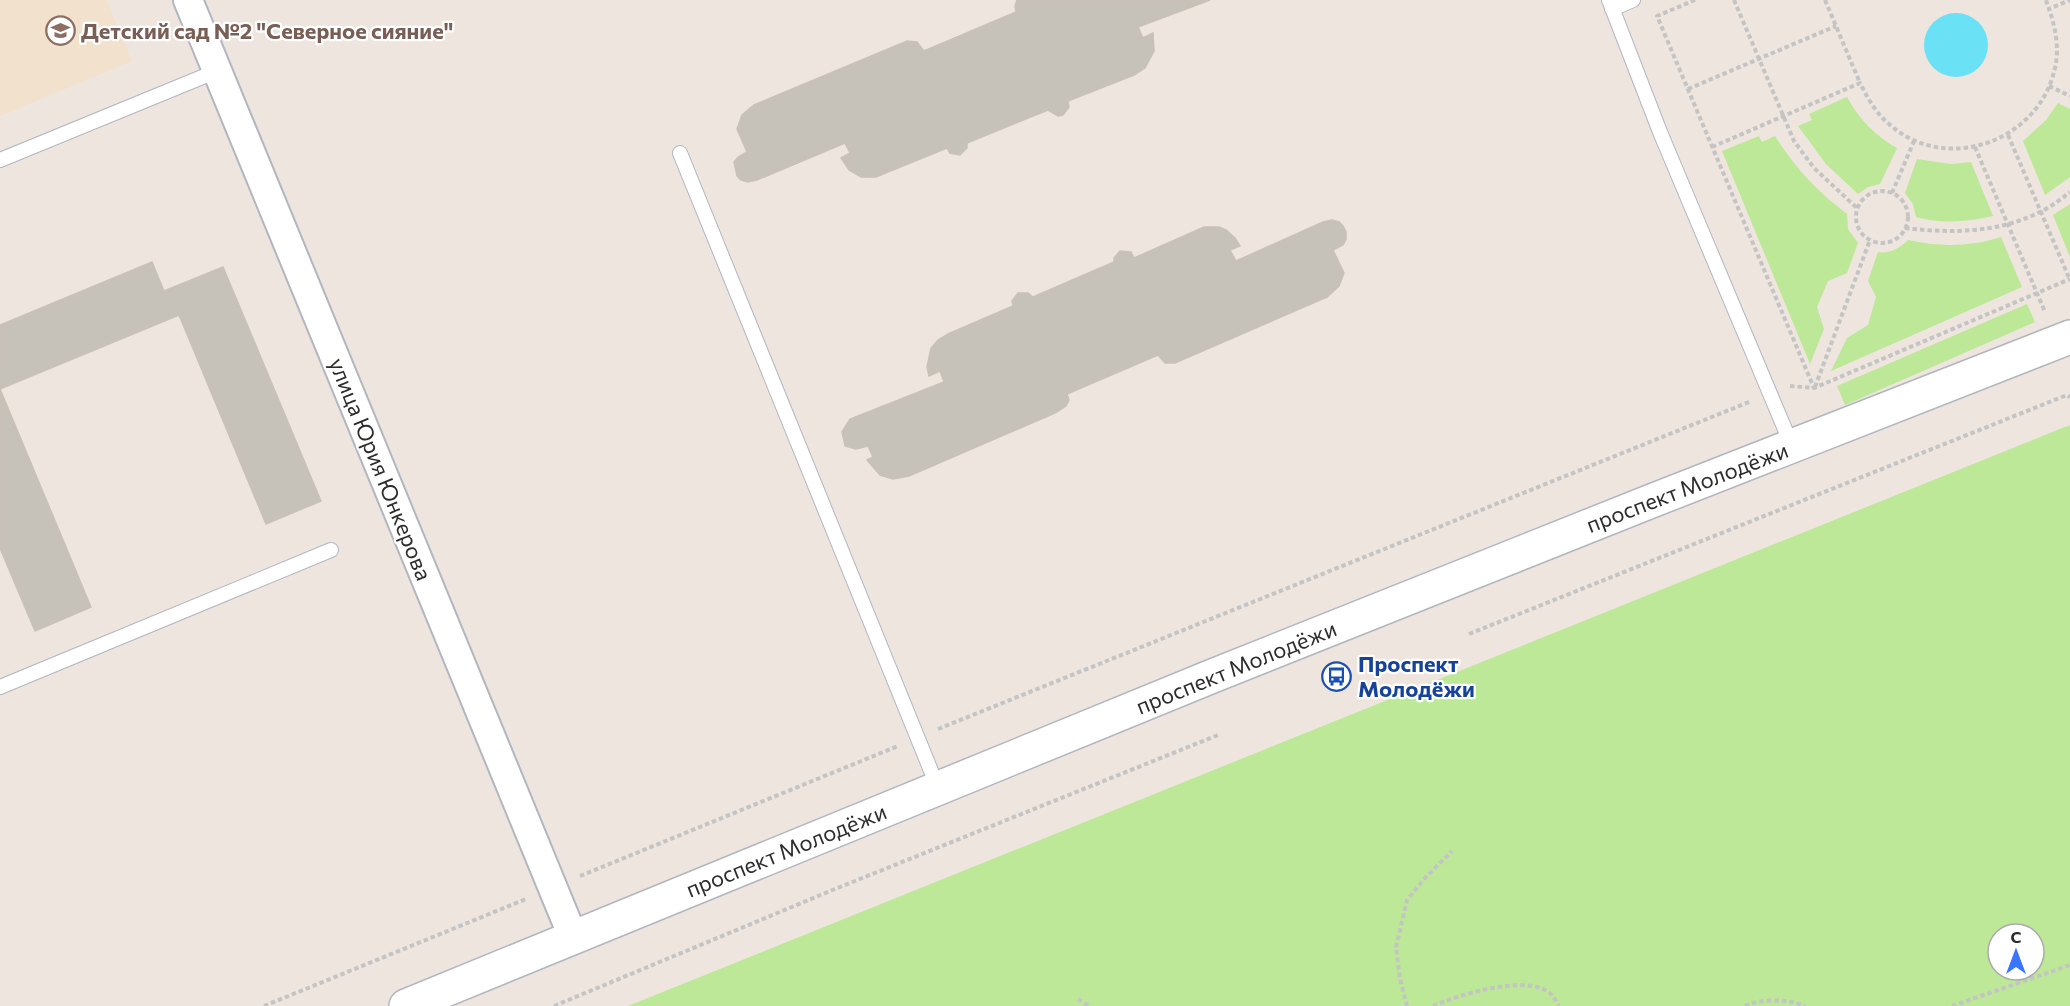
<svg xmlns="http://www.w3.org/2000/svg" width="2070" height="1006" font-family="Commissioner,sans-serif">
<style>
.education{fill:#f1e1cd}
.green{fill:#bce897;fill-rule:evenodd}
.water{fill:#6be1f6}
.building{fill:#c6c1b9;stroke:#cac1b7;stroke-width:1.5}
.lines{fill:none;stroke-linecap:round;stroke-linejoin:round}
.service-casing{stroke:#b2b6c0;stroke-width:16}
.minor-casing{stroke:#b2b6c0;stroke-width:32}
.tertiary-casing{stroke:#b2b6c0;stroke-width:36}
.path{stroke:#c4c4c4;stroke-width:4;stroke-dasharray:4.5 3;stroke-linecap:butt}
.service{stroke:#fff;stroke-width:14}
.minor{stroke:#fff;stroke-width:28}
.tertiary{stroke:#fff;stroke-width:33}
.labels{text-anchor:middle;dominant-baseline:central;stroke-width:4.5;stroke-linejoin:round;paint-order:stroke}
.education-label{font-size:22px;font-weight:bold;fill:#785e54;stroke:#fff;text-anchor:start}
.street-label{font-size:22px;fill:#2c2c2c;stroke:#fff}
.transit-label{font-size:22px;font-weight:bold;fill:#164399;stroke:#fff;text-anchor:start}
</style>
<rect width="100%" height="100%" fill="#eee5de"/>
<!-- education -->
<polygon class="education" points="0,0 106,0 132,61 0,116"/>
<!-- green -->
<g class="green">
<path d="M1847,97C1858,118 1876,137 1897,148L1880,184L1868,187L1858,194L1826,164L1798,126L1812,120L1809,114Z"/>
<polygon points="2058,103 2070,109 2070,177 2045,195 2023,141 2046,120"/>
<path d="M1759,136L1762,142L1775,136C1795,168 1818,192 1847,214L1848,229L1858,243L1847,273L1828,281L1817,307L1824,329L1810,364L1722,151Z"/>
<path d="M1917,159L1951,164L1971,162L1993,216C1968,222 1941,224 1916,217L1913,204L1905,193Z"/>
<polygon points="2070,204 2070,257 2053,215"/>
<path d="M2001,237L2022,287L1831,371L1847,338L1868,325L1876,297L1868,281L1878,252C1890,254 1900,248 1908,240C1939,247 1970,247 2001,237Z"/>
<polygon points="2027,304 2035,322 1845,405 1837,386"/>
<path d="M2070,425V1006H628ZM1998,934H2034V970H1998Z"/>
</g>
<!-- water -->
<circle class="water" cx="1956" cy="45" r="32"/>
<!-- building -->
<g class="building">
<polygon points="1017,0 1210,0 1138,27 1143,38 1153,33 1154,51 1145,68 1134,75 1068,101 1069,107 1063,115 1058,116 1048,110 967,143 967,148 960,155 950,153 947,148 876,177 861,177 849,170 841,158 850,153 845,143 757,180 748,182 741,180 737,176 734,162 738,157 747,152 737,129 742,115 754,105 907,41 917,42 924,51 1016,12 1015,6"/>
<polygon points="1332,220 1339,222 1343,226 1346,232 1346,239 1343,245 1333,250 1344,273 1339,286 1327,297 1175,363 1165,363 1158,355 1067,394 1069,400 1066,406 1055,413 909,476 893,479 880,475 867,460 873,457 868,446 856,449 845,446 842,432 850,419 944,382 940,371 929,376 927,367 931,348 938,340 948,334 1013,306 1012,301 1018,293 1028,293 1033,297 1114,262 1114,258 1120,251 1131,252 1134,258 1204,227 1219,227 1226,230 1235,238 1240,246 1230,250 1236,261 1323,222"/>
<polygon points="152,262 164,291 223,267 321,501 266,524 179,315 0,389 91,607 35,631 0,548 0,325"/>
</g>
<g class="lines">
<defs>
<g id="service">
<polyline points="1609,0 1660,132 1792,446"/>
<polyline points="1612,9 1633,0"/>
<polyline points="680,153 938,788"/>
<polyline points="0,160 217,71"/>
<polyline points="0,687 331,550"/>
</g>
<polyline id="minor" points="188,0 573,937"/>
<polyline id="tertiary" points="406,1006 1215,675 1654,500 2070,337"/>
</defs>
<!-- service casing -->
<use href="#service" class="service-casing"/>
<!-- minor casing -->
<use href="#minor" class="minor-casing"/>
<!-- tertiary casing -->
<use href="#tertiary" class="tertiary-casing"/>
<!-- path -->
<g class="path">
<polyline points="1695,0 1657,16 1814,388"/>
<polyline points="1734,0 1794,141 1814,168 1857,208"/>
<polyline points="1825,0 1860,83"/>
<polyline points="2046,0 2049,9"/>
<polyline points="2049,86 2070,96"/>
<polyline points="1688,89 1836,26"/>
<polyline points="2008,135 2070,280"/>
<path d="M1712,147L1860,83C1868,99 1876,113 1889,124C1944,174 2036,143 2054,72C2060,51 2056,29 2049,9L2070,0"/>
<polyline points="1975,147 2045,312"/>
<circle cx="1882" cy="217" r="26"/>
<polyline points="1892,193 1914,141"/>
<path d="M1905,228C1964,235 2023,232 2070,192"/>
<polyline points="1790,386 1814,388 2070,279"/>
<polyline points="1815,387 1870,240"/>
<polyline points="1469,634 2067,395 2070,397"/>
<polyline points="938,729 1749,402"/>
<polyline points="580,876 898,746"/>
<polyline points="1078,999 1089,1006"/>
<polyline points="264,1006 526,899"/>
<polyline points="554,1006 835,889 1218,735"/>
<polyline points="1407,1006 1400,979 1396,947 1407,900 1425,878 1452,851"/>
<path d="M1433,1006C1458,995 1528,973 1551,994C1554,997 1556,1002 1559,1006"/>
<path d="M1745,1006C1761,998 1789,999 1805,1006"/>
<polyline points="1952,1006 2070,965"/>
</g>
<!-- service -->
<use href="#service" class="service"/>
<!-- minor -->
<use href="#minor" class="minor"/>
<!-- tertiary -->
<use href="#tertiary" class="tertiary"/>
</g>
<!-- icons -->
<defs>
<symbol id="school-ring" viewBox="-11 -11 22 22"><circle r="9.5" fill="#fff" stroke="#8d6e63" stroke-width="1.5"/><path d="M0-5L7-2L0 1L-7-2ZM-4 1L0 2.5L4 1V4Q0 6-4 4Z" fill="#8d6e63"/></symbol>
<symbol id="bus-ring" viewBox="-11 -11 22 22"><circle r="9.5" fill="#fff" stroke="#1a4fb4" stroke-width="1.5"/><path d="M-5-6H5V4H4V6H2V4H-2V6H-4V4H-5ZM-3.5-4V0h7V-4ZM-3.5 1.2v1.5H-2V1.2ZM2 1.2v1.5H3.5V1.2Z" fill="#1a4fb4"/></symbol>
</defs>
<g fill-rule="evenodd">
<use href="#school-ring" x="44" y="14" width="33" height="33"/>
<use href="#bus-ring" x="1320" y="660" width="33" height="33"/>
</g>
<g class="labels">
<!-- education labels -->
<g class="education-label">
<text x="81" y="30">Детский сад №2 "Северное сияние"</text>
</g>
<!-- street labels -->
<g class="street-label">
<text transform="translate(381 469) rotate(68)">улица Юрия Юнкерова</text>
<text transform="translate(1687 487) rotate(-21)">проспект Молодёжи</text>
<text transform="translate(1236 667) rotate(-22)">проспект Молодёжи</text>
<text transform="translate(786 850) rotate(-22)">проспект Молодёжи</text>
</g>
<!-- transit labels -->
<g class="transit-label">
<text x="1358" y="663">Проспект<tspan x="1358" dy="25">Молодёжи</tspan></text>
</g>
</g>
<!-- north arrow -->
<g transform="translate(2016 952)"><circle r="28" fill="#ffffff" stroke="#ababab" stroke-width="1.5"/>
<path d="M0-4.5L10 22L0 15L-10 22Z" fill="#3a75ff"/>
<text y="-9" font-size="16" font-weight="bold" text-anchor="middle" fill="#2c2c2c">С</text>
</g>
</svg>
